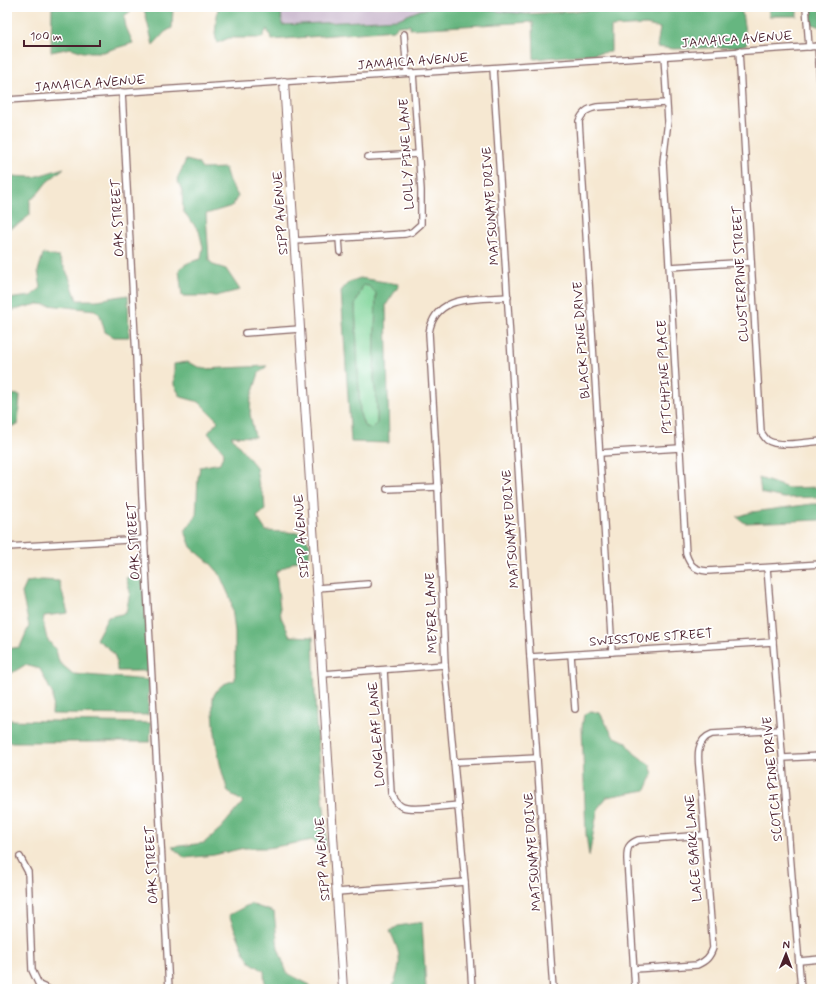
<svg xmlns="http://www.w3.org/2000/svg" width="828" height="996" font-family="Mynerve,sans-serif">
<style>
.industrial{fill:#cebed1}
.green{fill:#7ed498;stroke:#647a62}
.forest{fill:#66b680;stroke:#586a56;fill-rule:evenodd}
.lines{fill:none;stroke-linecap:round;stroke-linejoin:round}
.street-casing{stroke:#866565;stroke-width:8}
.secondary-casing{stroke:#866565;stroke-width:10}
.street{stroke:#fff;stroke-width:5.5}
.secondary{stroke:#fff;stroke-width:8}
.labels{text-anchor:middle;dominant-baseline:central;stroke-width:3.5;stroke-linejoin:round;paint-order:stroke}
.street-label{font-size:13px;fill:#4a1f2b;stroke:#fff}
</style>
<rect width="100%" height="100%" fill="#fff"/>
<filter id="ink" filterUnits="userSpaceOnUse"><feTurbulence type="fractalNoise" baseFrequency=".025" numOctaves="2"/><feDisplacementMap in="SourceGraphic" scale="8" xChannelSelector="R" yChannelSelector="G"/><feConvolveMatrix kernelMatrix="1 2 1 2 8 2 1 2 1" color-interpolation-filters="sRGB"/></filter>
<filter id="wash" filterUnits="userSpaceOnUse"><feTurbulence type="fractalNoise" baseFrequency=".012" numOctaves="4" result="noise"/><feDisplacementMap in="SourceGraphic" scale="16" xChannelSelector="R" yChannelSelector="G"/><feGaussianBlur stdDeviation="0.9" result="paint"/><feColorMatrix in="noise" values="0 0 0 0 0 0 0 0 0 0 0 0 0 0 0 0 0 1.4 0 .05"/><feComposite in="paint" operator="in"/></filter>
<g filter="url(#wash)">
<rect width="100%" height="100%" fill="#f6e8d2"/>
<!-- industrial -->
<polygon class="industrial" points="275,7 610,7 276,29"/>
<!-- green -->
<polygon class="green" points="363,285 369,286 376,293 374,379 377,405 377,423 372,429 364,426 360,414 355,305"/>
<!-- forest -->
<g class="forest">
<polygon points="52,7 173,7 172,28 165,32 153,45 144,9 135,8 124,16 126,27 133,43 103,52 83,52 71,48 51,52"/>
<polygon points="218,7 281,7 282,25 398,19 420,10 434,7 481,7 484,10 527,14 646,7 741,7 747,44 738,47 674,49 657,47 660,28 646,25 611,27 611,52 534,59 533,22 410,29 410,25 398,26 394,30 272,40 267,29 262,38 229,38 217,43 215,34"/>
<rect x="769" y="7" width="28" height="9"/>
<polygon points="811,7 821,7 821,27 812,24"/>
<path d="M186,160L198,163L202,169L225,168L229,181L238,196L232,206L206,214L209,260L213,265L226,269L240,290L216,296H182L179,270C184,263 193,261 201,259L203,247L199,231L183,211L182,191L177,179Z"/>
<polygon points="64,168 47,182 36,196 30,200 30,215 19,224 7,230 7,176 34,177"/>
<polygon points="43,254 59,257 69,277 77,300 97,300 128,295 129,337 114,337 105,332 100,315 95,310 38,304 14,310 7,311 7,299 31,296 41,288 38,271"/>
<path d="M360,278L398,284V287L386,305L389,443L351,442L341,291L349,282ZM363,285L369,286L376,293L374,379L377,405V423L372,429L364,426L360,414L355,305Z"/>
<path d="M187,362L204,369L267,366L259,373L251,398L250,414L255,437L231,436L256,467L259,486L264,497L265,510L257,517L266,531L302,533L310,544L309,557L294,562L276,572L281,617L290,636L313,637L316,722L326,829V847L319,849L313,840L268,848H244L214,855L185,858L172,847L204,843L221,828L243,802L228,792C225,781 221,770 219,759C217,750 210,701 214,695C220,684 224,684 235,680V632L231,600L219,573L211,564L191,547L185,531L196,516L198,478L200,467L220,463L224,452L208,433L218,421L199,402L181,397L174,385V364Z"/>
<polygon points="7,394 20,395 18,425 7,427"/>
<polygon points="759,478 788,488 821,487 821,497 784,498 761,493"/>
<polygon points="812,504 821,504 821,520 745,523 737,517 752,512"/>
<path d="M137,574L144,582L149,671H117C117,652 111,650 96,639L108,617L126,613L130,592L126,578Z"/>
<polygon points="42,580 59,581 68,613 44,616 43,622 47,639 56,650 59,662 73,674 149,680 148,715 52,714 53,695 40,669 25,665 7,676 7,649 20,647 29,626 22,593 27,582"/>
<polygon points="7,684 8,720 151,723 150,742 7,742"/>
<polygon points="590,712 600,713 613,736 626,742 634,753 650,765 653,774 646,790 607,797 598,808 589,856 586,834 582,727 584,714"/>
<polygon points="250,904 274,912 278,948 287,973 310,985 310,989 265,989 264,971 250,962 245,954 229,915"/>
<path d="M422,922L426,989H392C402,962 402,957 390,931L398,926Z"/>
</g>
</g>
<g filter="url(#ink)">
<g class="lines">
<defs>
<g id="street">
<polyline points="806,7 809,47"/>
<polyline points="404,34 407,73"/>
<polyline points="818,46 821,99"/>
<path d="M739,51L761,432C763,435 765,438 767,440C778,448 808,442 821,441"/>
<path d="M664,56L668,121L663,162L686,554C690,566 695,570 707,571L821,564"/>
<polyline points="493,68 530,657 553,989"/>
<polyline points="122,92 136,357 142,498 169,989"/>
<polyline points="7,100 821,46"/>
<polyline points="368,157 418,154"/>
<polyline points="339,238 340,252"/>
<polyline points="294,241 405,234 412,232 421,224 421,190 413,73"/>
<polyline points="670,267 751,262"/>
<polyline points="245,333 300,329"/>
<polyline points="600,453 680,448"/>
<polyline points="387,489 438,487"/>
<polyline points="7,547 145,539"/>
<polyline points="767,568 801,989"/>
<polyline points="317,588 368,584"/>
<path d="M612,652L579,121C583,112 587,109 597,107L666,103"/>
<polyline points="571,655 575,709"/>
<polyline points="530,657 773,642"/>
<path d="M384,670L391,793C394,799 397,805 403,807C414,811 446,806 458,805"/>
<polyline points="323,674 445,665"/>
<polyline points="783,758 821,756"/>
<polyline points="454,762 537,758"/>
<polyline points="20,857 28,872 32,970 39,985 48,989"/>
<polyline points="337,892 465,882"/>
<polyline points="799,961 821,959"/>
<path d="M634,969L697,965C706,961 710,957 713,948L700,778C699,762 693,741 712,734L780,730"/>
<path d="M472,989L465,882L445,665L438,487L429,333C435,293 476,300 508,297"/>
<path d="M635,989L627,859C627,848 628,844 638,840L704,835"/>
</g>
<polyline id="secondary" points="284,82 343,989"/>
</defs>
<!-- street casing -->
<use href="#street" class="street-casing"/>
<!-- secondary casing -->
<use href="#secondary" class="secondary-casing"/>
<!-- street -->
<use href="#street" class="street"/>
<!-- secondary -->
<use href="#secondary" class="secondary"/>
</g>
</g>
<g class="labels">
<!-- street labels -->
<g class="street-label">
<text transform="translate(737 40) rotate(-4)">JAMAICA AVENUE</text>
<text transform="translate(413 62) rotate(-4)">JAMAICA AVENUE</text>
<text transform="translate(90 84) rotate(-4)">JAMAICA AVENUE</text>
<text transform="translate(407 154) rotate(-93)">LOLLY PINE LANE</text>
<text transform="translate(491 206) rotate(-94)">MATSUNAYE DRIVE</text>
<text transform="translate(281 213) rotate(-94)">SIPP AVENUE</text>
<text transform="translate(118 218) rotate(-93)">OAK STREET</text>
<text transform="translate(741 274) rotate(-93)">CLUSTERPINE STREET</text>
<text transform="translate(582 340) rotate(-94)">BLACK PINE DRIVE</text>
<text transform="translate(665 377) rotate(-93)">PITCHPINE PLACE</text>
<text transform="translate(511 529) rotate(-94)">MATSUNAYE DRIVE</text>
<text transform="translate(302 536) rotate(-94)">SIPP AVENUE</text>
<text transform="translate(134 541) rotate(-93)">OAK STREET</text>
<text transform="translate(432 613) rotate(-92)">MEYER LANE</text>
<text transform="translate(651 638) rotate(-4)">SWISSTONE STREET</text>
<text transform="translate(377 734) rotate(-94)">LONGLEAF LANE</text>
<text transform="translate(773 779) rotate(-95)">SCOTCH PINE DRIVE</text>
<text transform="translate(694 848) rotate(-94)">LACE BARK LANE</text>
<text transform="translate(533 852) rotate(-94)">MATSUNAYE DRIVE</text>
<text transform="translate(323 859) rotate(-94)">SIPP AVENUE</text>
<text transform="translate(152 865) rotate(-93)">OAK STREET</text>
</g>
</g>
<!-- margin -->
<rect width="828" height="996" fill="none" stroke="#fff" stroke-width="24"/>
<!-- north arrow -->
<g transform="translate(786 954) rotate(1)" stroke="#ffffff" stroke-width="3" paint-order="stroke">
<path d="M0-3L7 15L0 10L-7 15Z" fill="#4a1f2b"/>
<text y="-6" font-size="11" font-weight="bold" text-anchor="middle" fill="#4a1f2b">N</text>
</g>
<!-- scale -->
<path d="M24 40v6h76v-6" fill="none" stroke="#4a1f2b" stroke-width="2"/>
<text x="30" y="40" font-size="12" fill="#4a1f2b" stroke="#ffffff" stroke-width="3" paint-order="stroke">100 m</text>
</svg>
